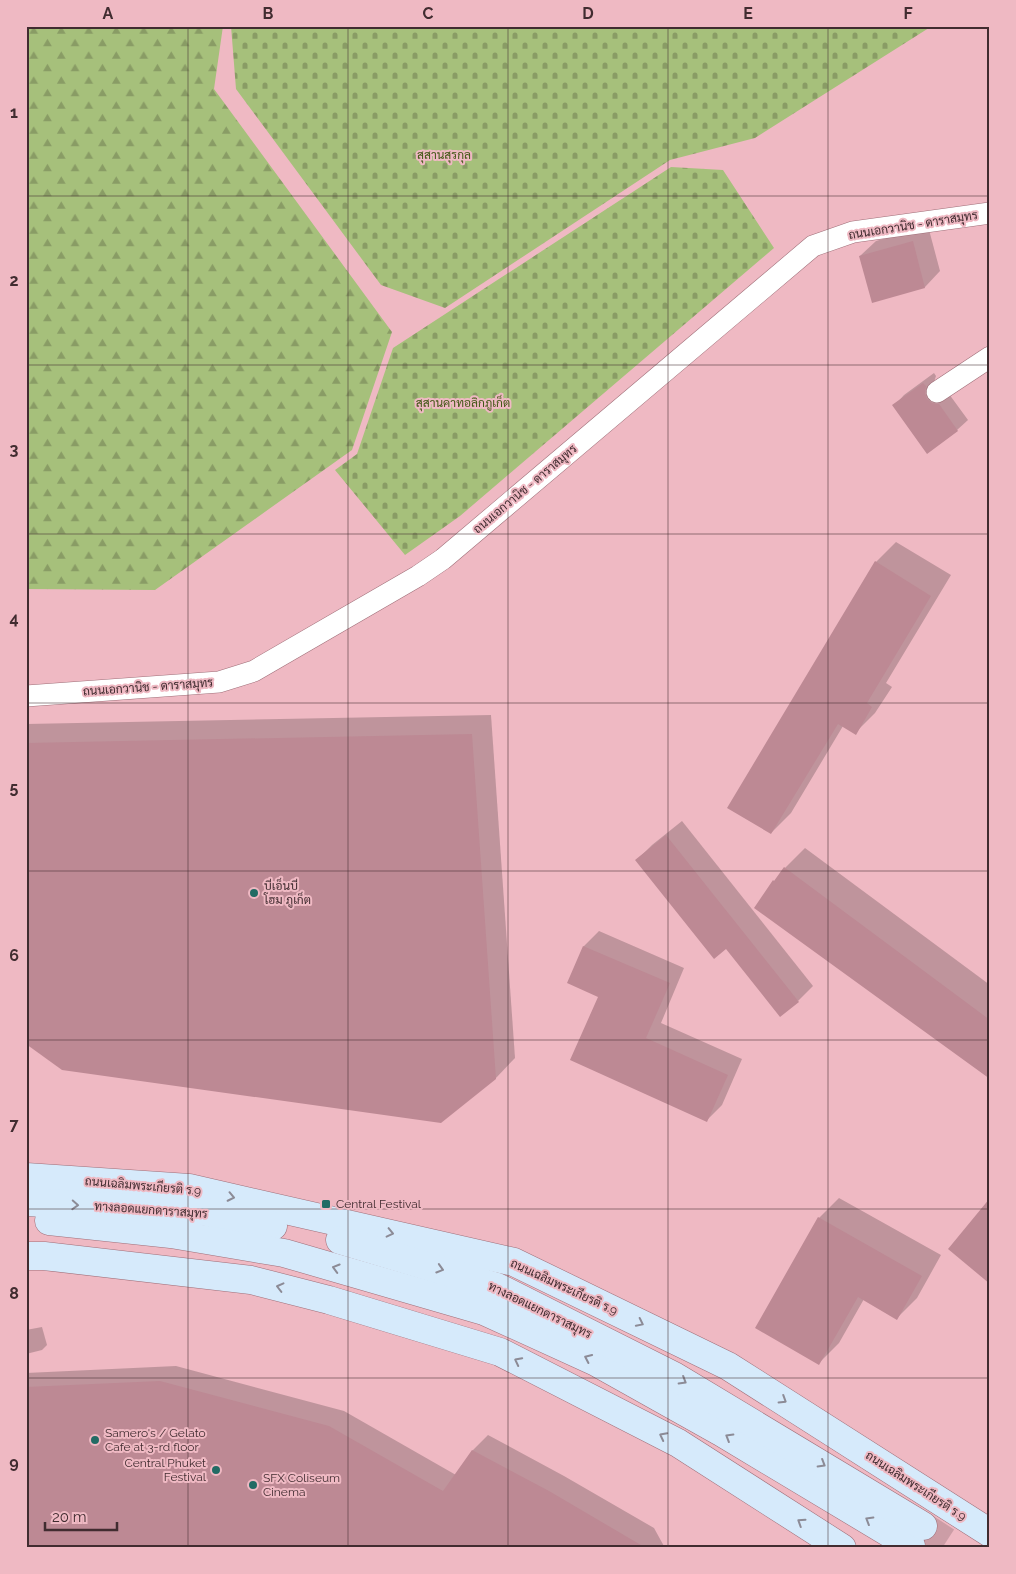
<svg xmlns="http://www.w3.org/2000/svg" width="1016" height="1574" font-family="Raleway,Sarabun,sans-serif">
<style>
.forest{fill:url(#forest-firs)}
.cemetery{fill:url(#cemetery-stones)}
.shadow{fill:#0003}
.building{fill:#bd8994}
.lines{fill:none;stroke-linecap:round;stroke-linejoin:round}
.secondary-tunnel{stroke:#cc9da6;stroke-width:28;stroke-dasharray:28 14;stroke-linecap:butt}
.minor-casing{stroke:#9f6e78;stroke-width:22}
.secondary-casing{stroke:#9f6e78;stroke-width:29}
.minor{stroke:#fff;stroke-width:21}
.secondary{stroke:#d6eafb;stroke-width:28}
.oneway{stroke:#8c8b96}
.grid{fill:none;stroke:#412c30;stroke-width:1;stroke-opacity:0.55}
.poi-dot{fill:#226b64;stroke:#efb9c3;stroke-width:2}
.labels{text-anchor:middle;dominant-baseline:central;stroke-width:4;stroke-linejoin:round;paint-order:stroke}
.park-label{font-size:12px;fill:#435817;stroke:#efb9c3}
.street-label{font-size:12px;fill:#412c30;stroke:#efb9c3}
.poi-label{font-size:12px;fill:#412c30;stroke:#efb9c3;text-anchor:start}
.neatline{fill:none;stroke:#412c30;stroke-width:2}
.grid-label{font-size:16px;text-anchor:middle;font-weight:bold;fill:#412c30}
</style>
<defs>
<pattern id="forest-firs" width="22" height="20" patternUnits="userSpaceOnUse" patternTransform="scale(1.25)"><rect width="22" height="20" fill="#a6c07b"/><path d="M5 1l3.5 6h-7zM16 11l3.5 6h-7z" fill="#899c65"/></pattern>
<pattern id="cemetery-stones" width="16" height="16" patternUnits="userSpaceOnUse" patternTransform="scale(1.25)"><rect width="16" height="16" fill="#a6c07b"/><path d="M2 7V4a2 2 0 0 1 4 0v3zM10 15v-3a2 2 0 0 1 4 0v3z" fill="#899c65"/></pattern>
</defs>
<rect width="100%" height="100%" fill="#efb9c3"/>
<!-- forest -->
<polygon class="forest" points="26,26 223,26 214,89 392,332 352,450 155,590 26,589"/>
<!-- cemetery -->
<g class="cemetery">
<polygon points="231,26 932,26 755,138 670,160 445,308 381,285 236,89"/>
<polygon points="671,167 723,170 774,248 460,516 405,555 335,470 357,454 393,348"/>
</g>
<!-- shadow -->
<g class="shadow">
<polygon points="928,226 940,271 925,287 873,301 860,256 876,241"/>
<polygon points="934,373 936,376 934,382 949,394 968,420 957,430 894,406 904,395"/>
<polygon points="896,542 951,575 886,683 892,687 875,713 855,733 843,726 791,813 771,833 876,562"/>
<polygon points="491,715 515,1058 495,1079 26,1042 26,724"/>
<polygon points="682,821 813,986 798,1001 726,947 637,860 652,845"/>
<polygon points="805,848 990,985 990,1069 785,868"/>
<polygon points="599,931 684,968 661,1023 742,1059 722,1105 707,1120 600,996 569,982 584,946"/>
<polygon points="839,1198 941,1255 917,1298 897,1318 864,1299 839,1343 819,1363 819,1218"/>
<polygon points="42,1327 47,1345 42,1350 26,1354 26,1330"/>
<polygon points="176,1366 344,1411 456,1475 473,1450 488,1435 564,1476 654,1528 665,1548 26,1548 26,1373"/>
</g>
<!-- building -->
<g class="building">
<polygon points="913,241 925,288 872,303 859,256"/>
<polygon points="923,383 926,386 925,393 927,399 932,403 939,404 958,431 927,454 892,405"/>
<polygon points="875,561 931,596 867,703 872,707 856,735 838,724 771,834 727,808"/>
<polygon points="472,734 496,1079 441,1123 62,1070 26,1044 26,743"/>
<polygon points="666,835 799,1002 780,1017 726,949 714,959 635,860"/>
<polygon points="784,867 990,1020 990,1079 754,908 773,880 774,881"/>
<polygon points="583,946 670,983 646,1038 728,1075 707,1122 570,1060 598,997 567,983"/>
<polygon points="990,1198 990,1284 948,1249"/>
<polygon points="818,1217 922,1276 897,1320 858,1297 819,1365 755,1328"/>
<polygon points="160,1381 329,1426 443,1491 472,1450 549,1491 646,1548 26,1548 26,1387"/>
</g>
<g class="lines">
<!-- secondary-tunnel -->
<polyline class="secondary-tunnel" points="923,1526 957,1548"/>
<defs>
<g id="minor">
<polyline points="937,392 990,357"/>
<polyline points="26,696 219,682 254,671 418,576 443,559 813,246 853,232 990,213"/>
</g>
<g id="secondary">
<polyline points="26,1177 189,1188 514,1262 728,1366 990,1533"/>
<polyline points="26,1202 206,1212 273,1226"/>
<polyline points="49,1221 171,1234 284,1253 484,1311 596,1362 721,1432 911,1546"/>
<polyline points="340,1240 497,1287 674,1376 923,1526"/>
<polyline points="26,1256 44,1256 251,1280 329,1300 500,1352 678,1443 842,1548"/>
</g>
</defs>
<!-- minor casing -->
<use href="#minor" class="minor-casing"/>
<!-- secondary casing -->
<use href="#secondary" class="secondary-casing"/>
<!-- minor -->
<use href="#minor" class="minor"/>
<!-- secondary -->
<use href="#secondary" class="secondary"/>
</g>
<!-- one-way arrows -->
<defs><path id="oneway-chevron" d="M-2-3.5L2.5 0L-2 3.5" fill="none" stroke-width="1.6" stroke-linecap="round" stroke-linejoin="round" transform="scale(1.25)"/></defs>
<g class="oneway">
<use href="#oneway-chevron" transform="translate(231 1197) rotate(12)"/>
<use href="#oneway-chevron" transform="translate(75 1205) rotate(3)"/>
<use href="#oneway-chevron" transform="translate(390 1233) rotate(13)"/>
<use href="#oneway-chevron" transform="translate(336 1268) rotate(-164)"/>
<use href="#oneway-chevron" transform="translate(440 1269) rotate(17)"/>
<use href="#oneway-chevron" transform="translate(280 1287) rotate(-166)"/>
<use href="#oneway-chevron" transform="translate(640 1323) rotate(26)"/>
<use href="#oneway-chevron" transform="translate(588 1358) rotate(-155)"/>
<use href="#oneway-chevron" transform="translate(518 1361) rotate(-153)"/>
<use href="#oneway-chevron" transform="translate(683 1381) rotate(31)"/>
<use href="#oneway-chevron" transform="translate(783 1400) rotate(32)"/>
<use href="#oneway-chevron" transform="translate(663 1436) rotate(-153)"/>
<use href="#oneway-chevron" transform="translate(729 1437) rotate(-149)"/>
<use href="#oneway-chevron" transform="translate(822 1464) rotate(31)"/>
<use href="#oneway-chevron" transform="translate(869 1520) rotate(-149)"/>
<use href="#oneway-chevron" transform="translate(801 1522) rotate(-147)"/>
</g>
<!-- grid -->
<path class="grid" d="M188,26V1548M348,26V1548M508,26V1548M668,26V1548M828,26V1548M26,196H990M26,365H990M26,534H990M26,703H990M26,871H990M26,1040H990M26,1209H990M26,1378H990"/>
<!-- markers -->
<g class="poi-dot">
<circle cx="254" cy="893" r="5"/>
<rect x="321" y="1199" width="10" height="10" rx="2.5"/>
<circle cx="95" cy="1440" r="5"/>
<circle cx="216" cy="1470" r="5"/>
<circle cx="253" cy="1485" r="5"/>
</g>
<g class="labels">
<!-- park labels -->
<g class="park-label">
<text x="444" y="155">สุสานสุรกุล</text>
<text x="463" y="403">สุสานคาทอลิกภูเก็ต</text>
</g>
<!-- street labels -->
<g class="street-label">
<text transform="translate(913 225) rotate(-9)">ถนนเอกวานิช - ดาราสมุทร</text>
<text transform="translate(525 489) rotate(-40)">ถนนเอกวานิช - ดาราสมุทร</text>
<text transform="translate(148 687) rotate(-4)">ถนนเอกวานิช - ดาราสมุทร</text>
<text transform="translate(143 1186) rotate(5)">ถนนเฉลิมพระเกียรติ ร.9</text>
<text transform="translate(151 1210) rotate(4)">ทางลอดแยกดาราสมุทร</text>
<text transform="translate(564 1287) rotate(25)">ถนนเฉลิมพระเกียรติ ร.9</text>
<text transform="translate(540 1310) rotate(26)">ทางลอดแยกดาราสมุทร</text>
<text transform="translate(916 1486) rotate(33)">ถนนเฉลิมพระเกียรติ ร.9</text>
</g>
<!-- poi labels -->
<g class="poi-label">
<text x="264" y="886">บีเอ็นบี<tspan x="264" dy="14">โฮม ภูเก็ต</tspan></text>
<text x="336" y="1204">Central Festival</text>
<text x="105" y="1433">Samero's / Gelato<tspan x="105" dy="14">Cafe at 3-rd floor</tspan></text>
<text x="206" y="1463" text-anchor="end">Central Phuket<tspan x="206" dy="14">Festival</tspan></text>
<text x="263" y="1478">SFX Coliseum<tspan x="263" dy="14">Cinema</tspan></text>
</g>
</g>
<!-- border -->
<rect width="1016" height="1574" fill="none" stroke="#efb9c3" stroke-width="55"/>
<!-- scale -->
<path d="M45 1522v8h72v-8" fill="none" stroke="#412c30" stroke-width="2.5"/>
<text x="52" y="1522" font-size="15" fill="#412c30" stroke="#efb9c3" stroke-width="4" paint-order="stroke">20 m</text>
<rect x="28" y="28" width="960" height="1518" class="neatline"/>
<g class="grid-label">
<text x="108" y="19">A</text>
<text x="268" y="19">B</text>
<text x="428" y="19">C</text>
<text x="588" y="19">D</text>
<text x="748" y="19">E</text>
<text x="908" y="19">F</text>
<text x="14" y="118">1</text>
<text x="14" y="286">2</text>
<text x="14" y="455">3</text>
<text x="14" y="624">4</text>
<text x="14" y="793">5</text>
<text x="14" y="961">6</text>
<text x="14" y="1130">7</text>
<text x="14" y="1299">8</text>
<text x="14" y="1468">9</text>
</g>
</svg>
